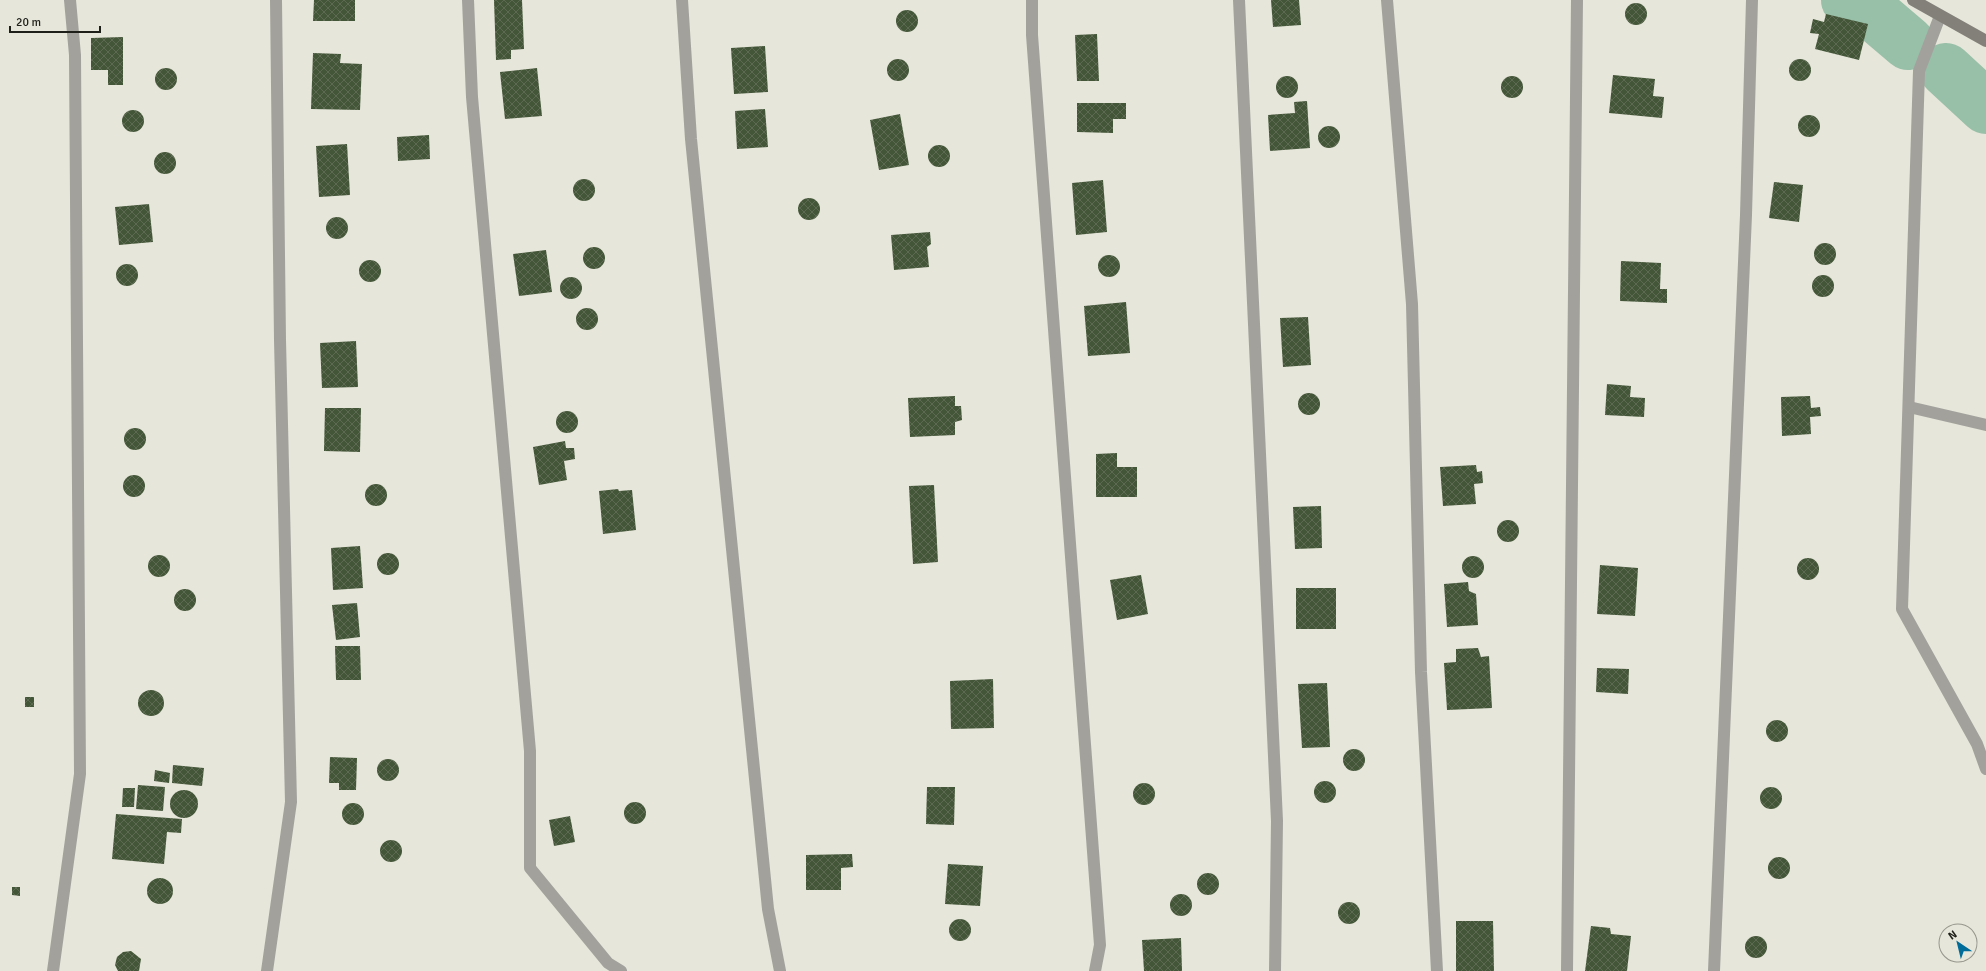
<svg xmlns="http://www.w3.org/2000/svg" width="1986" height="971" font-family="Signika,sans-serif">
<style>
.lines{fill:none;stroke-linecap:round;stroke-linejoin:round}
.river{stroke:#98bfa8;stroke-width:54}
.building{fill:url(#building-cross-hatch)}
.street{stroke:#a3a19c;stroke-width:12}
.secondary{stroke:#838079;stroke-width:12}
</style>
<defs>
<pattern id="building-cross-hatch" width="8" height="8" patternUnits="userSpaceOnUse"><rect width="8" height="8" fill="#445638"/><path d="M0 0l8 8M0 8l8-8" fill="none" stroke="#5c6a52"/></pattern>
</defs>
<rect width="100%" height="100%" fill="#e6e6da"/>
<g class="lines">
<!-- river -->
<g class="river">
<polyline points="1848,0 1875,15 1908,43"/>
<polyline points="1946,70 1986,107"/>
</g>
</g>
<!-- building -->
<g class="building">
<polygon points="314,0 355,0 355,21 313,21"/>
<polygon points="494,0 522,0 524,49 511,50 511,59 496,60"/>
<polygon points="1271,0 1299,0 1301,25 1273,27"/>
<circle cx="1636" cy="14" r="11"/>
<circle cx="907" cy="21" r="11"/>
<polygon points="1826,14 1868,24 1859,60 1815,49 1819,34 1810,33 1813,19 1824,22"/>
<polygon points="1097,34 1099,81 1077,81 1075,35"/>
<polygon points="123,37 123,85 108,85 108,70 91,70 91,38"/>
<polygon points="765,46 768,92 734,94 731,48"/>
<polygon points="313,53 341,54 340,63 362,64 360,110 311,109"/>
<circle cx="1800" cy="70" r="11"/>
<circle cx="898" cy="70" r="11"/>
<circle cx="166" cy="79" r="11"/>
<polygon points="537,68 542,116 505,119 500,72"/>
<polygon points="1613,75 1655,79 1653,96 1664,97 1662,118 1609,113"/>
<circle cx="1287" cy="87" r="11"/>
<circle cx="1512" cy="87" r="11"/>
<polygon points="1307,101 1310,148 1270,151 1268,115 1295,113 1294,102"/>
<polygon points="1077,103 1126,103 1126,119 1113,119 1113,133 1077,132"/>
<polygon points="765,109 768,147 737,149 735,111"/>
<circle cx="133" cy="121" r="11"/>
<polygon points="900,114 909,165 879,170 870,120"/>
<circle cx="1809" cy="126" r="11"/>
<circle cx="1329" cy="137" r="11"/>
<polygon points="429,135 430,159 398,161 397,137"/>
<polygon points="347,144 350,195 319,197 316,146"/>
<circle cx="939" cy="156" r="11"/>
<circle cx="165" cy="163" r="11"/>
<circle cx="584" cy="190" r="11"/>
<polygon points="1103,180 1107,232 1076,235 1072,183"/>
<polygon points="1774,182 1803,185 1799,222 1769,218"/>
<circle cx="809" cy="209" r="11"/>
<polygon points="149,204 153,242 119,245 115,207"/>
<circle cx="337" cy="228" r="11"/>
<polygon points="930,232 931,244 927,247 929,267 894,270 891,235"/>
<circle cx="1825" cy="254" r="11"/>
<circle cx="594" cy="258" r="11"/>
<polygon points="546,250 552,292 519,296 513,254"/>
<circle cx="1109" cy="266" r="11"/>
<circle cx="370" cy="271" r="11"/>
<polygon points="1621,261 1661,263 1660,289 1667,289 1667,303 1620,301"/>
<circle cx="127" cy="275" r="11"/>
<circle cx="1823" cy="286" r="11"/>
<circle cx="571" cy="288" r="11"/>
<polygon points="1126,302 1130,353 1088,356 1084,306"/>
<circle cx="587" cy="319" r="11"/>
<polygon points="1308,317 1311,365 1283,367 1280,318"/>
<polygon points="356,341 358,387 322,388 320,343"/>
<polygon points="1607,384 1631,386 1630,397 1645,398 1644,417 1605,415"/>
<circle cx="1309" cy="404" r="11"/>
<polygon points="955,396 955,406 961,406 962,420 955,422 955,435 910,437 908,398"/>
<polygon points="1810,396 1811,408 1820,407 1821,416 1810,417 1811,434 1782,436 1781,397"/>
<polygon points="325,408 361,408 360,452 324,451"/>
<circle cx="567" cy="422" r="11"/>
<circle cx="135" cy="439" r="11"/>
<polygon points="565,441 566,448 574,448 575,459 564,461 567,480 539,485 533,447"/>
<polygon points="1117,453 1117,467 1137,467 1137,497 1096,497 1096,454"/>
<polygon points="1476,465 1477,472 1482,471 1483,483 1474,484 1476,504 1443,506 1440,467"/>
<circle cx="134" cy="486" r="11"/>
<circle cx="376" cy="495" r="11"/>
<polygon points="934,485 938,562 913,564 909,486"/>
<polygon points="618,489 619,491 632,490 636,530 603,534 599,491"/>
<polygon points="1321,506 1322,548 1295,549 1293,507"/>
<circle cx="1508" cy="531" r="11"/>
<polygon points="360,546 363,588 333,590 331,548"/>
<circle cx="388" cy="564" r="11"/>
<circle cx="159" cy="566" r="11"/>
<circle cx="1473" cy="567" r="11"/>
<circle cx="1808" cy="569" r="11"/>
<polygon points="1600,565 1638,568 1635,616 1597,614"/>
<polygon points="1141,575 1148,614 1117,620 1110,580"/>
<polygon points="1468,582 1469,591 1476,594 1478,625 1447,627 1444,584"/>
<rect x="1296" y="588" width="40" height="41"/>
<circle cx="185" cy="600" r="11"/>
<polygon points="357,603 360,637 336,640 332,605"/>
<polygon points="335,646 360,646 361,680 336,680"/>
<polygon points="1478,648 1481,657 1489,656 1492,708 1447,710 1444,663 1456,662 1456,649"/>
<polygon points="1597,668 1629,669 1628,694 1596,692"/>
<polygon points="993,679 994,728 951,729 950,681"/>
<polygon points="1327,683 1330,747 1302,748 1298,684"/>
<circle cx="151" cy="703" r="13"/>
<rect x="25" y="697" width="9" height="10"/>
<circle cx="1777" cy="731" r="11"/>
<circle cx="1354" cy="760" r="11"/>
<polygon points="330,757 357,758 356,790 339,790 339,783 329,783"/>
<circle cx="388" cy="770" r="11"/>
<polygon points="173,765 204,768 202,786 172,783"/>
<polygon points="155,770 170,773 169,783 154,781"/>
<circle cx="1325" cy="792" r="11"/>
<circle cx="1144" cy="794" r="11"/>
<polygon points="138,785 165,787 163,811 136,809"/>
<circle cx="1771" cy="798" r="11"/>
<polygon points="927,787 955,787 954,825 926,824"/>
<polygon points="123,788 135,788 134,807 122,807"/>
<circle cx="184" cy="804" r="14"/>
<circle cx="635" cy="813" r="11"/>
<circle cx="353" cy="814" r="11"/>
<polygon points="116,814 182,819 181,833 167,832 164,864 112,859"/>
<polygon points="570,816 575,842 554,846 549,820"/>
<circle cx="391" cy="851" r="11"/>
<polygon points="852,854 853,867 841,868 841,890 806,890 806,855"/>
<circle cx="1779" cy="868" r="11"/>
<polygon points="948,864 983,866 980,906 945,904"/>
<circle cx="1208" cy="884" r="11"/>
<circle cx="160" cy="891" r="13"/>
<polygon points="12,887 20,887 20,896 12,895"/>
<circle cx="1181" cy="905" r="11"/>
<circle cx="1349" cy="913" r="11"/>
<circle cx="960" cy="930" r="11"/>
<polygon points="1456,921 1493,921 1494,971 1456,971"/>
<polygon points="1591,926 1610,928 1611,934 1631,936 1627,971 1585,971"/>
<circle cx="1756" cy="947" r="11"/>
<polygon points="1181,938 1182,971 1144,971 1142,940"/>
<polygon points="131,951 141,959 139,971 118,971 115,965 117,957 123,952"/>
</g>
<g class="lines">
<!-- street -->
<g class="street">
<polyline points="468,0 472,97 530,751 530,868 608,963 621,971"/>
<polyline points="682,0 691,139 768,909 780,971"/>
<polyline points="1032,0 1032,35 1100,945 1095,971"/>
<polyline points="1239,0 1277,821 1275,971"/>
<polyline points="1387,0 1412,304 1421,672 1437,971"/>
<polyline points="1940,16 1919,71 1902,609 1977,744 1986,769"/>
<polyline points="1909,407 1986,425"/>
<polyline points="53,971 80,774 75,55 70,0"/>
<polyline points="267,971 291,802 280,340 276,0"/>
<polyline points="1567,971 1577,0"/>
<polyline points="1714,971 1746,215 1752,0"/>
</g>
<!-- secondary -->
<polyline class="secondary" points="1913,0 1986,41"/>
</g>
<!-- north arrow -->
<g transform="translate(1958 943) rotate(325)"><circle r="19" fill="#e6e6da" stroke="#96968d"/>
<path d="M0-3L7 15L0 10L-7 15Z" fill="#006c99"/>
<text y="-6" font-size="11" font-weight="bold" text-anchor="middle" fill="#1f1f1a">N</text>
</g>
<!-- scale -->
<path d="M10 26v6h90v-6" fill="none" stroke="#1f1f1a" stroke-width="2"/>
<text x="16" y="26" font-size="12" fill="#1f1f1a" stroke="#e6e6da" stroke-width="3" paint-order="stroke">20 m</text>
</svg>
